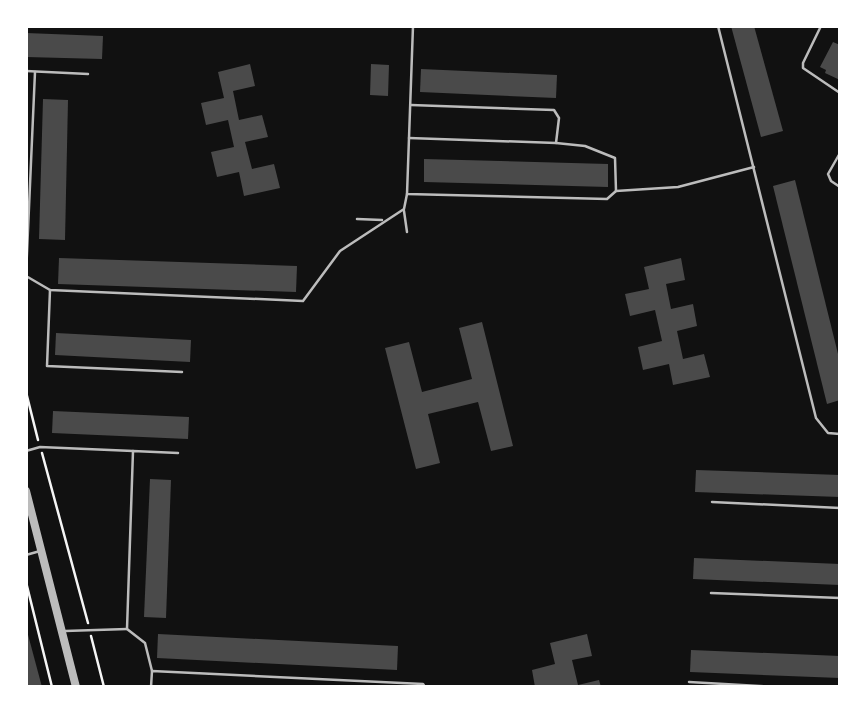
<svg xmlns="http://www.w3.org/2000/svg" width="866" height="713" font-family="Overpass,sans-serif">
<style>
.building{fill:#4a4a4a}
.lines{fill:none;stroke-linecap:round;stroke-linejoin:round}
.path{stroke:#f5f5f5;stroke-width:2.5}
.service{stroke:#bcbcbc;stroke-width:2.5}
.tertiary{stroke:#bcbcbc;stroke-width:8}
</style>
<rect width="100%" height="100%" fill="#111"/>
<!-- building -->
<g class="building">
<polygon points="731,26 754,26 783,131 761,137"/>
<polygon points="26,33 103,36 102,59 26,57"/>
<polygon points="833,42 840,45 840,80 825,73 826,70 820,67"/>
<polygon points="250,64 255,86 233,91 239,120 262,115 268,137 245,142 252,169 274,164 280,188 244,196 239,172 217,177 211,152 234,147 228,120 206,125 201,103 224,98 218,72"/>
<polygon points="371,64 389,65 388,96 370,95"/>
<polygon points="421,69 557,75 556,98 420,92"/>
<polygon points="43,99 68,100 65,240 39,239"/>
<polygon points="424,159 608,164 608,187 424,182"/>
<polygon points="795,180 840,362 840,400 827,404 773,186"/>
<polygon points="59,258 297,266 296,292 58,284"/>
<polygon points="681,258 685,280 666,284 671,309 693,304 697,326 677,331 683,359 704,354 710,377 673,385 669,364 643,370 638,347 662,341 655,310 630,316 625,294 649,289 644,267"/>
<polygon points="482,322 513,446 491,451 478,402 428,414 440,463 416,469 385,348 409,342 422,392 472,379 459,328"/>
<polygon points="56,333 191,340 190,362 55,355"/>
<polygon points="53,411 189,417 188,439 52,433"/>
<polygon points="696,470 840,475 840,497 695,492"/>
<polygon points="150,479 171,480 166,618 144,617"/>
<polygon points="694,558 840,564 840,585 693,579"/>
<polygon points="26,631 27,631 42,687 26,687"/>
<polygon points="158,634 398,646 397,670 157,658"/>
<polygon points="587,634 592,656 572,660 578,685 599,680 601,687 535,687 532,670 555,664 550,643"/>
<polygon points="691,650 840,656 840,678 690,672"/>
</g>
<g class="lines">
<!-- path -->
<g class="path">
<polyline points="26,392 38,440"/>
<polyline points="42,453 88,623"/>
<polyline points="26,582 52,687"/>
<polyline points="91,636 104,687"/>
</g>
<!-- service -->
<g class="service">
<polyline points="413,26 407,194 607,199 616,191 678,187 754,167"/>
<polyline points="718,26 816,418 828,433 840,434"/>
<polyline points="821,26 803,63 803,68 840,93"/>
<polyline points="26,71 88,74"/>
<polyline points="411,105 554,110 559,118 556,143"/>
<polyline points="409,138 556,143 585,146 615,158 616,191"/>
<polyline points="840,153 828,174 831,181 840,187"/>
<polyline points="404,211 407,232"/>
<polyline points="357,219 382,220"/>
<polyline points="26,275 35,72"/>
<polyline points="26,276 50,290 303,301 340,251 404,209 407,194"/>
<polyline points="50,290 47,366 182,372"/>
<polyline points="26,451 40,447 133,451"/>
<polyline points="712,502 840,508"/>
<polyline points="26,555 40,551"/>
<polyline points="711,593 840,598"/>
<polyline points="65,631 127,629"/>
<polyline points="152,671 145,643 127,629 133,451 178,453"/>
<polyline points="689,682 776,687"/>
<polyline points="151,687 152,671 423,684 425,687"/>
</g>
<!-- tertiary -->
<polyline class="tertiary" points="26,491 76,687"/>
</g>
<!-- border -->
<rect width="866" height="713" fill="none" stroke="#ffffff" stroke-width="56"/>
</svg>
